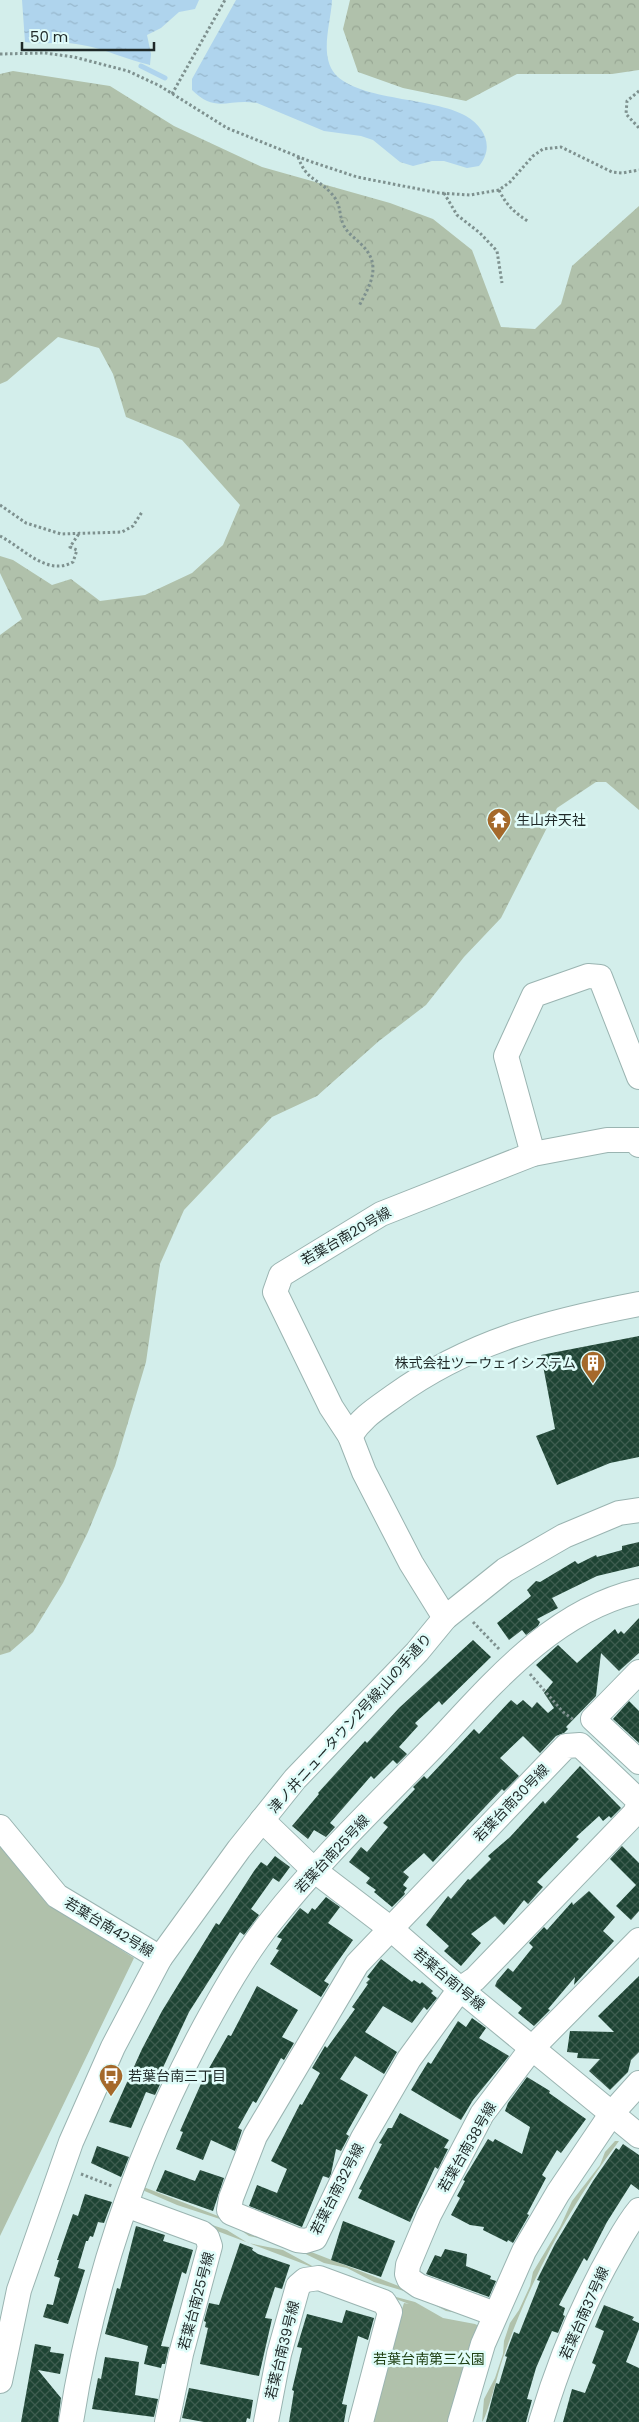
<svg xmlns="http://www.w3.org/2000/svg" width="639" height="2422" font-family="Poppins,'Noto Sans JP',sans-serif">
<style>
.green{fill:#b0c1ab}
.forest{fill:url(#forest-crowns)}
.water{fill:url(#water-ripples)}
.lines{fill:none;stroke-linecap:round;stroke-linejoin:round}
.stream{stroke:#afd4ed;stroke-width:5}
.building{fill:url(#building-cross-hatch)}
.minor-casing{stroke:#9ab4b1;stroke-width:26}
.path{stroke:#7e918f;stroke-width:3;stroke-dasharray:2.5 2.5;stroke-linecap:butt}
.minor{stroke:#fff;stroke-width:24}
.labels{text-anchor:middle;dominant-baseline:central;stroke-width:5;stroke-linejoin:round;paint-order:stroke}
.poi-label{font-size:14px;fill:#1f2928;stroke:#e0fcf9;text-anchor:start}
.street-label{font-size:14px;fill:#1f2928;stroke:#e0fcf9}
.park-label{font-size:14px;fill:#204215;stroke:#e0fcf9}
</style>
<defs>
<pattern id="forest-crowns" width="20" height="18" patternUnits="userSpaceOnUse" patternTransform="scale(1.25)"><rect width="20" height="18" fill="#b0c1ab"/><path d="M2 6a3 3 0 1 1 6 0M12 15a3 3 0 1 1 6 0" fill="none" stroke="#97a693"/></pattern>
<pattern id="water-ripples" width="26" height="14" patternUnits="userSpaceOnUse" patternTransform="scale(1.25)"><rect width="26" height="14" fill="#afd4ed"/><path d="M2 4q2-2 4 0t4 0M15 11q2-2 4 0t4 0" fill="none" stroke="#96b6cb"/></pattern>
<pattern id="building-cross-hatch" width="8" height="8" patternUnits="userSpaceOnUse" patternTransform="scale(1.25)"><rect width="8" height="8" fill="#1e4434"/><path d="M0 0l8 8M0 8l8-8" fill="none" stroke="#3e5d50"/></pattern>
</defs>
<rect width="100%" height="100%" fill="#d3eeeb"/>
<!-- green -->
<g class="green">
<polygon points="0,1846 45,1901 134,1958 0,2236"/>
<path d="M615,2141H619C569,2207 530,2280 503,2358C499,2369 487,2418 482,2422L484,2399L495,2378L503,2354L504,2341L510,2323L519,2310L530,2286L533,2272L560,2227L572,2201L600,2165L605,2152Z"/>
<polygon points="141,2186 476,2316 446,2311 414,2294 374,2282 347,2268 324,2263 283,2243 249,2236 229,2222 177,2205 140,2189"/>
<polygon points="146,2200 160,2204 174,2212 227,2230 248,2243 283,2250 314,2267 351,2276 381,2293 415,2302 443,2318 475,2324 483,2328 454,2422 370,2422 391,2343 404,2303 409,2304 146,2204"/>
</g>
<!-- forest -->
<g class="forest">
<polygon points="350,0 639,0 639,70 612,74 517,74 466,101 403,88 358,72 343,29"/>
<polygon points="13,71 110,86 174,126 262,167 390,203 433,219 472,250 501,327 535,329 561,304 572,266 639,206 639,810 606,782 596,782 557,808 501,918 464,957 426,1005 379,1041 317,1096 272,1117 184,1210 160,1264 146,1362 115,1466 88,1532 63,1583 33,1632 10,1652 0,1655 0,635 22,619 0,573 0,556 13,560 52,585 71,579 100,601 145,595 192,573 223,545 240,505 182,440 126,417 113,374 99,348 58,337 7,381 0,384 0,74"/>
</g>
<!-- water -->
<g class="water">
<path d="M22,0H199L195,9L179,12L161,28L147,35L151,54L150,65C127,60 106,49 82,45C63,41 44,45 25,42Z"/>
<path d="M236,0H332C331,23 319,55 335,74C359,101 433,97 466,116C486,128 494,148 479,166L467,168L444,161H432L413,166L400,162L373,140L361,136L324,131L257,103C228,98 216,114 192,90V79Z"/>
</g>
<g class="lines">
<!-- stream -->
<polyline class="stream" points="141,66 165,78"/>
</g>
<!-- building -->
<g class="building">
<polygon points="639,1336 639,1457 610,1463 557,1485 536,1436 555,1429 541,1355"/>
<polygon points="639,1542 639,1566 597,1576 552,1598 558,1608 537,1619 540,1622 538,1626 526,1635 522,1630 509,1640 497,1623 531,1596 527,1590 536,1581 540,1582 575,1561 578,1564 596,1555 597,1557 622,1550 622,1546"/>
<polygon points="639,1618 639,1653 619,1671 601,1653 596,1696 566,1727 568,1729 564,1733 556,1736 540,1753 523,1736 500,1758 519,1776 504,1791 502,1789 433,1862 424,1853 403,1872 409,1877 403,1885 407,1888 404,1892 405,1894 392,1907 374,1892 376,1890 366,1883 370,1878 349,1862 361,1847 367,1852 388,1827 383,1823 415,1789 413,1787 424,1776 427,1779 474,1729 479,1734 511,1700 517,1705 523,1700 532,1708 537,1702 548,1713 554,1708 544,1693 553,1682 536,1665 558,1645 577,1663 615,1629 618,1634 621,1631 624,1634"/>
<polygon points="473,1640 491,1657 442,1705 439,1701 415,1723 418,1726 399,1747 407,1754 397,1764 393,1760 374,1779 371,1776 330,1823 335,1827 326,1837 314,1830 308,1839 292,1826 319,1794 318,1793 365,1741 367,1743 399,1708"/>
<polygon points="629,1701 639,1711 639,1743 613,1719"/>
<polygon points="580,1766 621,1808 611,1818 609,1816 603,1821 599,1816 576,1837 579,1839 537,1882 543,1887 528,1904 524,1900 504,1925 495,1916 471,1934 481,1943 461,1966 444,1951 449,1946 426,1925 448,1896 451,1899 468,1879 470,1880 491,1859 488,1856 510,1837 543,1801 545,1804"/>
<polygon points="622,1846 639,1863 639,1911 631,1920 616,1906 636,1885 610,1859"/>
<polygon points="275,1856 290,1867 279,1882 273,1878 251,1909 259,1915 244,1935 240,1932 189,2012 159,2076 163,2078 155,2095 146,2092 131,2128 109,2122 142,2049 162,2011 216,1923 219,1925 254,1871 261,1862 267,1866"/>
<polygon points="589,1891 615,1917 603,1931 614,1941 574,1985 575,1977 548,2009 550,2010 534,2026 518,2013 522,2008 495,1986 497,1981 508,1968 513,1972 533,1947 529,1943 544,1927 547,1930 572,1902 573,1905"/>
<polygon points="326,1897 340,1907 328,1923 353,1940 324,1981 329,1984 321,1997 270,1964 279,1950 276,1949 282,1939 277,1937 300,1908 308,1914 312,1908 315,1910"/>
<polygon points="381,1959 412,1982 414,1980 420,1984 422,1982 433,1991 431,1993 437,1998 427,2010 424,2007 412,2023 383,2006 365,2032 397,2052 384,2074 355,2056 340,2079 368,2095 346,2134 349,2136 341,2151 336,2149 331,2174 329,2178 323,2176 302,2227 249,2206 257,2185 277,2193 287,2169 271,2161 300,2104 302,2105 320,2073 312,2068 325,2046 327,2048 355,2009 352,2007 368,1984 366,1983 370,1979 367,1977"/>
<polygon points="639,1976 639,2052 631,2060 628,2072 610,2090 589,2071 600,2059 577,2058 578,2053 567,2052 570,2031 614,2032 598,2016"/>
<polygon points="257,1986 298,2010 282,2037 294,2043 284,2060 281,2058 256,2103 253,2101 238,2128 242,2130 235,2151 211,2140 203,2160 176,2149 183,2132 180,2131 204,2077 228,2035 231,2036"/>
<polygon points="472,2018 486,2028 479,2038 509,2056 473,2100 461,2120 411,2090 428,2062 431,2064 458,2021 466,2027"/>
<polygon points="527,2077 550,2091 549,2093 586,2119 561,2153 557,2150 542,2175 546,2178 527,2214 529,2215 513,2243 508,2240 507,2242 483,2230 484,2227 470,2225 451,2215 460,2198 457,2196 465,2181 463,2180 488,2139 493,2142 495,2139 522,2154 530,2127 505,2111 508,2103"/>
<polygon points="400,2113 449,2140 444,2148 448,2149 438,2169 435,2167 410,2222 358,2198 362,2190 359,2189 382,2144 379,2143 388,2128 392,2128"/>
<polygon points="623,2144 639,2155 639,2190 631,2184 607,2222 587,2261 584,2258 559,2305 565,2308 563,2315 565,2316 558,2333 552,2331 536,2368 527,2399 532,2400 526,2422 486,2422 496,2383 499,2384 507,2357 505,2356 514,2332 519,2334 540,2281 537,2280 555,2244 593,2181 616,2148 619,2150"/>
<polygon points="97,2146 129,2157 121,2177 91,2163"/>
<polygon points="165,2170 195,2181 200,2170 224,2178 213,2211 156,2191"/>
<polygon points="85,2194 112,2202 104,2223 98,2222 93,2237 90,2236 88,2241 86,2241 78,2268 85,2270 68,2324 43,2317 47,2304 53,2305 60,2278 54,2276 59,2260 57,2260 73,2214 78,2216"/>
<polygon points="343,2221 395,2241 381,2277 331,2260"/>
<polygon points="136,2226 165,2235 163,2241 193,2250 186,2274 182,2272 161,2346 169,2347 165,2364 162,2364 161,2368 144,2364 148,2346 105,2334 117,2288 120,2289"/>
<polygon points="240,2243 253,2248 252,2250 258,2254 290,2265 282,2289 275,2287 265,2318 272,2319 259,2376 200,2364 208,2328 205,2327 206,2322 204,2321 209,2303 219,2305"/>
<polygon points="445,2249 467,2254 466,2266 491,2276 490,2279 496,2281 489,2297 426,2274 435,2255 441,2257"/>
<polygon points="604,2305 634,2317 632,2320 639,2323 639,2329 626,2362 639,2368 639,2422 563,2422 572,2389 585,2393 596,2365 592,2363 604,2331 595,2327"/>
<polygon points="346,2310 374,2318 368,2340 358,2336 342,2404 347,2405 344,2422 289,2422 294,2391 292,2390 302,2348 297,2347 307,2314 342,2323"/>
<polygon points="35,2344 51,2347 50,2352 64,2354 60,2374 38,2370 61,2398 58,2422 21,2422"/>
<polygon points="105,2357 139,2362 135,2395 158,2399 154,2417 92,2409 98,2378 101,2379"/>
<polygon points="189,2388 253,2400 250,2419 247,2418 246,2422 204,2422 182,2418"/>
</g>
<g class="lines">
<defs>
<g id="minor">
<polyline points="533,1154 506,1056 534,995 588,976 600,977 639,1077"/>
<path d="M350,1436C362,1417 376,1409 394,1396C470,1341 550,1321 639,1304"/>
<polyline points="445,1618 411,1563 364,1472 350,1436 331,1407 275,1292 281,1275 381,1214 533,1154 607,1140 637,1140 639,1145"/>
<polyline points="639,1672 593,1719 639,1762"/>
<polyline points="639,1801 580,1745 566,1746 357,1964 255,2136 231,2198 229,2210 231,2213 297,2240 305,2241 315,2238 363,2138 409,2059 460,1989 475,1979 635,1813 639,1803"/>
<polyline points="262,1820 315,1871 391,1929 460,1989 639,2136"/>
<polyline points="0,1827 57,1896 160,1958"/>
<polyline points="126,2205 202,2233 207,2237 210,2246 181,2354 167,2422"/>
<polyline points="495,2314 419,2286 409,2279 407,2274 408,2265 429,2215 482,2114 532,2048 639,1940"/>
<polyline points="0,2381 19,2290 71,2142 113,2047 160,1958 239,1849 295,1779 417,1652 445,1618 505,1570 564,1536 619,1513 639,1510"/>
<path d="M71,2422C92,2287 136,2156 200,2035C221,1996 244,1955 272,1920C321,1858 379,1803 433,1747C492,1684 552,1611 639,1591"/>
<polyline points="266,2422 279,2354 298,2286 305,2280 319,2278 384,2302 390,2312 361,2422"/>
<polyline points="460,2422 483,2344 524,2251 558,2193 612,2113 639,2083"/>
<path d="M541,2422C559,2362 583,2303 614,2249C622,2235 629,2222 639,2210"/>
</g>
</defs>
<!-- minor casing -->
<use href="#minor" class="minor-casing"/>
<!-- path -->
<g class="path">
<polyline points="0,54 45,53 74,57 128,71 160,86 227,128 309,161 357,177 439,193 470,195 499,190 510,182 533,156 543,149 561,147 612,172 622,173 639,170"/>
<polyline points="639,91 627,101 626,114 639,128"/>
<polyline points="172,94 225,0"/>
<path d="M298,157C307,181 316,177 331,193C342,205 338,211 343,224C347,233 355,238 361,244C383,265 370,285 359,306"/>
<path d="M499,190C506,205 515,213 529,222"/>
<polyline points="444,193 457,215 480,233 497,251 502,283"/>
<polyline points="0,505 26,523 61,534 122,532 133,526 142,512"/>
<path d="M0,536C22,547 47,577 73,562L77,550L70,547L80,532"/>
<polyline points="473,1622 500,1650"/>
<polyline points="530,1674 563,1712 574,1720"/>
<polyline points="81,2174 112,2186"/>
</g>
<!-- minor -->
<use href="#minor" class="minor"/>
</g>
<!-- icons -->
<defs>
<symbol id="temple-pin" viewBox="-11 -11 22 30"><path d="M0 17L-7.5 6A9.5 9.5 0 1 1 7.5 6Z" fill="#a5692b" stroke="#e0fcf9"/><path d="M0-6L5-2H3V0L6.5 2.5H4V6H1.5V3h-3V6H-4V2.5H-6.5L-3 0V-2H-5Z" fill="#fff"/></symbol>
<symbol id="building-pin" viewBox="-11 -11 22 30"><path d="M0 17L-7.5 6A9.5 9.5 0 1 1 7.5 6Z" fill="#a5692b" stroke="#e0fcf9"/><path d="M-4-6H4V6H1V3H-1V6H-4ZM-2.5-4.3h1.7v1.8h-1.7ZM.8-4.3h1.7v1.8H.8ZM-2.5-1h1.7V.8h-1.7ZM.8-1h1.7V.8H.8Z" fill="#fff"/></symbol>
<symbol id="bus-pin" viewBox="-11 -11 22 30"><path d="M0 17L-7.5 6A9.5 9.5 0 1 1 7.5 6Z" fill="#a5692b" stroke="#e0fcf9"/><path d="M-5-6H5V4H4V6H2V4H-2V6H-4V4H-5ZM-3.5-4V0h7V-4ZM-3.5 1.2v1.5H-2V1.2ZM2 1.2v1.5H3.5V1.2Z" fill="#fff"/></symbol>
</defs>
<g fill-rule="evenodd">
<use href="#temple-pin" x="485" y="806" width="28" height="38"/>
<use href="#building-pin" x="579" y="1349" width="28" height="38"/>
<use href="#bus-pin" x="97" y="2062" width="28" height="38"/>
</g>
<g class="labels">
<!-- poi labels -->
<g class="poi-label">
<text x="516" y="820">生山弁天社</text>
<text x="576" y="1363" text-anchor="end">株式会社ツーウェイシステム</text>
<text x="128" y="2076">若葉台南三丁目</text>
</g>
<!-- street labels -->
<g class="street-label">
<text transform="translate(346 1236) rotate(-30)">若葉台南20号線</text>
<text transform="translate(350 1723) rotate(-48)">津ノ井ニュータウン2号線;山の手通り</text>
<text transform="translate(511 1803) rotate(-46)">若葉台南30号線</text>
<text transform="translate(332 1854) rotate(-47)">若葉台南25号線</text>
<text transform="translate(109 1927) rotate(31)">若葉台南42号線</text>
<text transform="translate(449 1979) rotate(40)">若葉台南1号線</text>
<text transform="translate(467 2147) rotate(-60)">若葉台南38号線</text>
<text transform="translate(337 2189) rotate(-63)">若葉台南32号線</text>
<text transform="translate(196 2301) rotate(-75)">若葉台南25号線</text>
<text transform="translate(584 2313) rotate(-66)">若葉台南37号線</text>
<text transform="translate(282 2350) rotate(-76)">若葉台南39号線</text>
</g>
<!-- park labels -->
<g class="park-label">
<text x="429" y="2359">若葉台南第三公園</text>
</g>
</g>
<!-- scale -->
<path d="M22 42v8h132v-8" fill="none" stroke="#1f2928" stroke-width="2.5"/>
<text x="30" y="42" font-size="15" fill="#1f2928" stroke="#e0fcf9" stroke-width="4" paint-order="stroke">50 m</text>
</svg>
